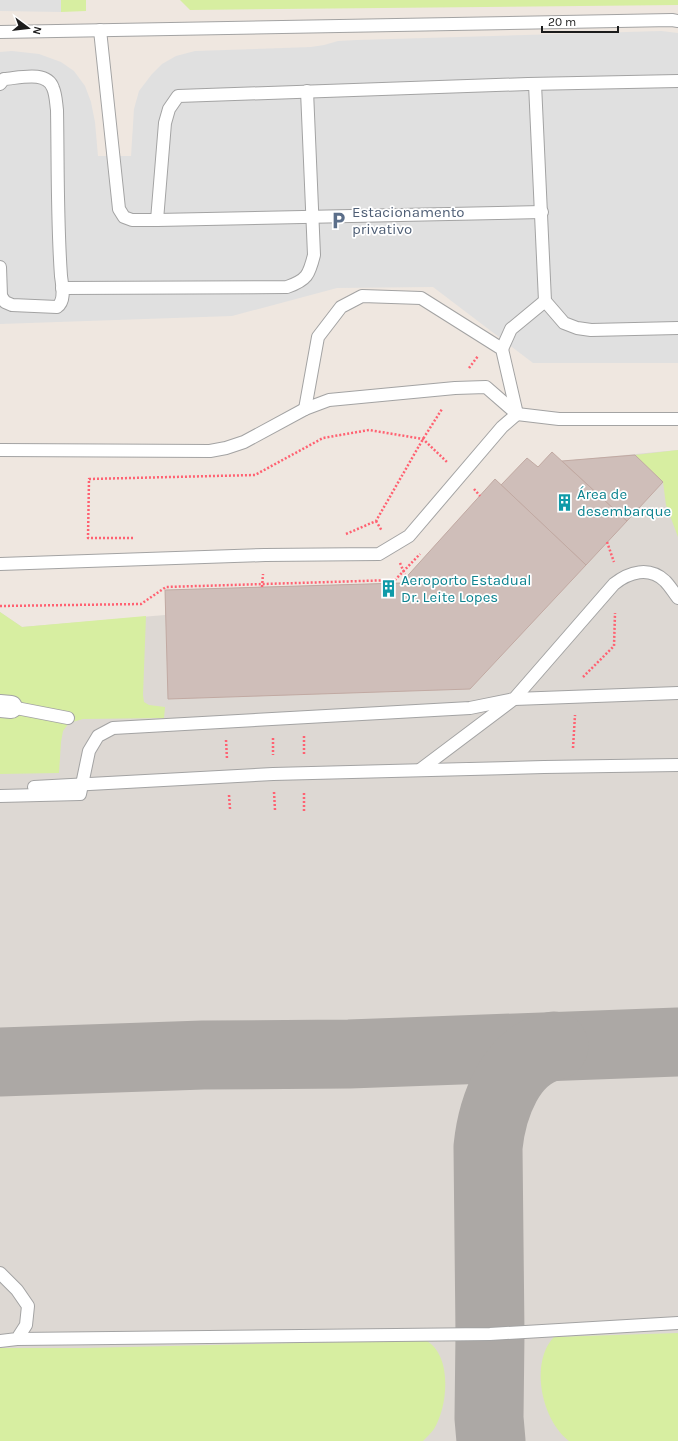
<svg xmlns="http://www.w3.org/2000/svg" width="678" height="1441" font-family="Karla,sans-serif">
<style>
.airport{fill:#ddd8d3}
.grass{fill:#d7eea1}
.parking{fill:#e0e0e0}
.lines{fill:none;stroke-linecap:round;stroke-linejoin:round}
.taxiway{stroke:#aca8a5;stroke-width:69}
.building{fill:#cfbeb9;stroke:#c1a9a2}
.lane-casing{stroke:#a3a3a3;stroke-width:14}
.street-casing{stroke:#a3a3a3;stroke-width:24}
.path{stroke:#ff6171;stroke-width:2.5;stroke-dasharray:2 2;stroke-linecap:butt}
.lane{stroke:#fff;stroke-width:12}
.street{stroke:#fff;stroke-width:22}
.labels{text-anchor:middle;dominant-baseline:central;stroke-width:3.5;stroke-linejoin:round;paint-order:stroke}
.service-label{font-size:15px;fill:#4e5e75;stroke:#fff;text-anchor:start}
.culture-label{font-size:15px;fill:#0d838f;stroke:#fff;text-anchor:start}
</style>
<rect width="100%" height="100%" fill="#efe7e0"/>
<!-- airport -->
<polygon class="airport" points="678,450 678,1441 0,1441 0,612 22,627 165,615 165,590 401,583 495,479 501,485 527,458 538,467 552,452 562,461"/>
<!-- grass -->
<g class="grass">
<polygon points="61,0 86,0 86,11 61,12"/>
<polygon points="180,0 678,0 678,5 190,10"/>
<polygon points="678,450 678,537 666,505 663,482 635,455"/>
<polygon points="0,612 22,627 146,616 143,695 144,702 149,705 165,707 164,718 83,719 69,723 63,731 61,742 59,773 0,774"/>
<path d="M678,1333V1441H569C542,1421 529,1363 554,1337Z"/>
<path d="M425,1340C453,1354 448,1407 434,1429C431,1433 427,1437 423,1441H0V1348H85Z"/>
</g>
<!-- parking -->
<g class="parking">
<polygon points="0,0 61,0 61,12 0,11"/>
<polygon points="661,31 678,33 678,363 533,363 433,287 337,288 232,316 0,324 0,52 12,51 39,54 61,62 74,71 85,86 91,102 95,122 98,156 131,156 134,109 139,91 152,74 162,64 176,56 195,51 311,47 324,45 338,41 357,40"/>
</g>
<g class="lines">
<!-- taxiway -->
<g class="taxiway">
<polyline points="0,1062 203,1055 349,1054 678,1042"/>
<path d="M491,1441L489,1418L490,1334L488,1147C492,1108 510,1055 554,1046"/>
</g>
</g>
<!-- building -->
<g class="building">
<polygon points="552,452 627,521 586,565 501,485 527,458 538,467"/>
<polygon points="635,455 663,482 627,521 562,461"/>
<polygon points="495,479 586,565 470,689 168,699 165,590 401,583"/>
</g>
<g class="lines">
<defs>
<g id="lane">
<polyline points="100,30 119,209 124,217 132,220 157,220 542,212"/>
<polyline points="0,32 672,20 678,21"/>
<path d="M0,84L4,79C19,78 47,70 53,88C56,95 56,103 57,110C58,165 57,221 61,276C62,285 66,301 57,307L12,305L5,302L1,296L0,267"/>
<polyline points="535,84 545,301 564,323 577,328 591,330 678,328"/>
<polyline points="157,220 165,123 169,109 178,96 528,84 678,81"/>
<path d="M62,288L287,287C307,280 309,275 314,255L307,91"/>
<polyline points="502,349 511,329 545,301"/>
<polyline points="305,409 318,337 341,307 362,296 421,298 502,349 517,414"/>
<polyline points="0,450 210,451 226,448 244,442 305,409 329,400 455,388 486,387 517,414 559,419 678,419"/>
<polyline points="0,564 265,555 379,554 409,536 502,427 517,414"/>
<polyline points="11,707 68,718"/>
<polyline points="421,769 514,699 678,693"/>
<polyline points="34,787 273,774 544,767 678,765"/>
<path d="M0,796L80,794L89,751L98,736L113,728L470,708L514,699L614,584C629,572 649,566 665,581C670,586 674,593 678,598"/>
<polyline points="0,1273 17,1290 28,1306 26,1325 17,1339 0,1341"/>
<polyline points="17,1339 490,1334 678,1323"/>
</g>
<polyline id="street" points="0,706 11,707"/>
</defs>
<!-- lane casing -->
<use href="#lane" class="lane-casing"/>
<!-- street casing -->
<use href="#street" class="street-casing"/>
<!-- path -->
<g class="path">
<polyline points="469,368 478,356"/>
<polyline points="474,489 480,496"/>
<polyline points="376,521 382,531"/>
<polyline points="346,534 376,521 423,439 442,409"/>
<polyline points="133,538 88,538 89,479 255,475 323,438 369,430 423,439 448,463"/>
<polyline points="607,542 614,562"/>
<polyline points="400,563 406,577"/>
<polyline points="262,587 263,574"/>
<polyline points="0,606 141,604 166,587 395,580 420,554"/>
<polyline points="583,677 614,646 615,613"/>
<polyline points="304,736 304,755"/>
<polyline points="273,738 273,755"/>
<polyline points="226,740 227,759"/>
<polyline points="573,748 575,715"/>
<polyline points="274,792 275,810"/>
<polyline points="229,795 230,809"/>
<polyline points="304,811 304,792"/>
</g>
<!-- lane -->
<use href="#lane" class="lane"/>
<!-- street -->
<use href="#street" class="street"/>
</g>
<!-- icons -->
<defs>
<symbol id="parking-bare" viewBox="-9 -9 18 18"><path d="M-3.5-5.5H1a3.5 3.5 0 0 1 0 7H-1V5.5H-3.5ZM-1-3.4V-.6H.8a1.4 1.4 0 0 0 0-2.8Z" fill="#5c6f8a" stroke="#fff" stroke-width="2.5" paint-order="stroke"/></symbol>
<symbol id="building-bare" viewBox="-9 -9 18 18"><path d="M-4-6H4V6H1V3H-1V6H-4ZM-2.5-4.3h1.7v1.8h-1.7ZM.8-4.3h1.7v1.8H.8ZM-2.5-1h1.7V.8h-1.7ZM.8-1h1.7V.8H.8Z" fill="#0f9aa8" stroke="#fff" stroke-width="2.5" paint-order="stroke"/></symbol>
</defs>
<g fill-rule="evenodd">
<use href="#parking-bare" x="326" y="208" width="25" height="25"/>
<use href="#building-bare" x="552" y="490" width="25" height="25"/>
<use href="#building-bare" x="376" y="576" width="25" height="25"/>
</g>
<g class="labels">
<!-- service labels -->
<g class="service-label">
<text x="352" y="212">Estacionamento<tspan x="352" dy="17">privativo</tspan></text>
</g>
<!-- culture labels -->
<g class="culture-label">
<text x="577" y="494">Área de<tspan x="577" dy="17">desembarque</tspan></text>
<text x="401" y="580">Aeroporto Estadual<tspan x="401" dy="17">Dr. Leite Lopes</tspan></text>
</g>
</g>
<!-- north arrow -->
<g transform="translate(28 28) rotate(105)" stroke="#ffffff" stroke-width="3" paint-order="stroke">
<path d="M0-3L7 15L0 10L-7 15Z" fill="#1c1c1c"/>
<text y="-6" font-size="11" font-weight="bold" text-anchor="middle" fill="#1c1c1c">N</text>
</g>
<!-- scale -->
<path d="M542 26v6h76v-6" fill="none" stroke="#1c1c1c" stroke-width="2"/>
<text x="548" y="26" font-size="12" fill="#1c1c1c" stroke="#ffffff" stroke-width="3" paint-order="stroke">20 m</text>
</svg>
